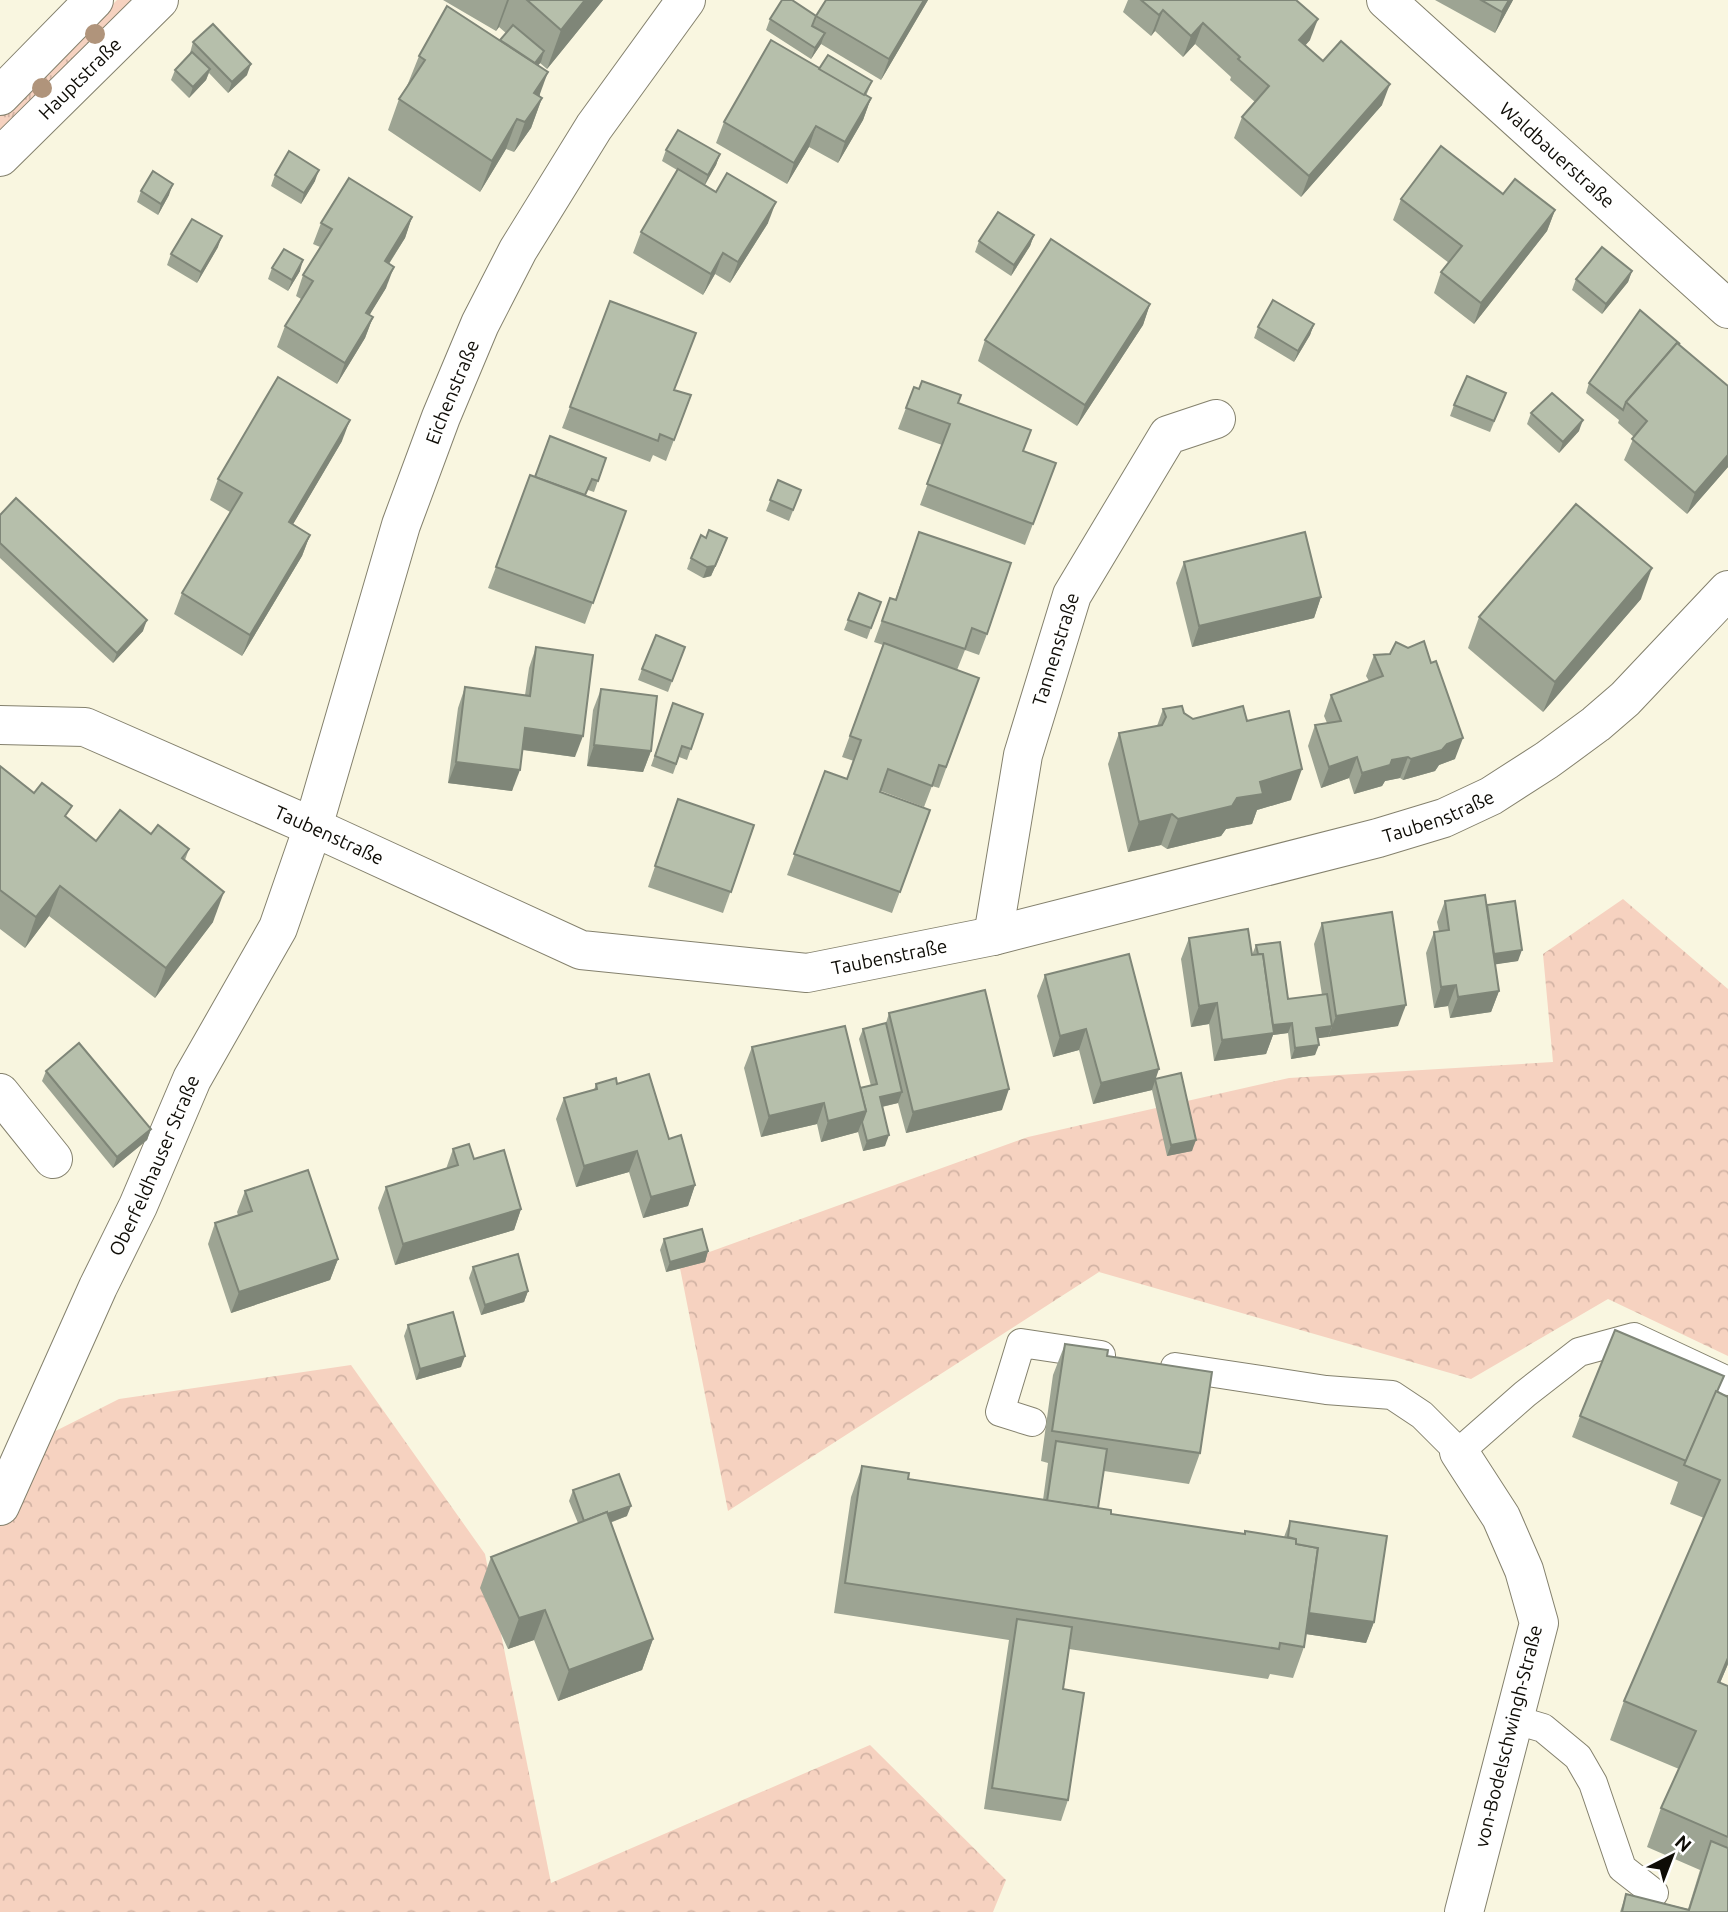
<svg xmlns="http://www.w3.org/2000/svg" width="1728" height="1912" font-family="Ubuntu,sans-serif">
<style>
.grass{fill:url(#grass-tufts)}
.forest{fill:url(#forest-crowns)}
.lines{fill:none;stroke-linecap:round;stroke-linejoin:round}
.service-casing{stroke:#84816d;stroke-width:30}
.minor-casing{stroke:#84816d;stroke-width:40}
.secondary-casing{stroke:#84816d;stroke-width:40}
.service{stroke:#fff;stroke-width:28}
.minor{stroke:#fff;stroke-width:38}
.secondary{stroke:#fff;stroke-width:38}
.tree{fill:#b0947b}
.wall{fill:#9da493}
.shaded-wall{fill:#7f8678}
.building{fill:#b6bfab;stroke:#7f8678;stroke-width:2}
.labels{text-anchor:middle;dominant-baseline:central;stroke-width:5;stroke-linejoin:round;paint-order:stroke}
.street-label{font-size:19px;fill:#0e0c06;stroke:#fff}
</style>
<defs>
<pattern id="grass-tufts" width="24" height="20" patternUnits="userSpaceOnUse" patternTransform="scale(1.75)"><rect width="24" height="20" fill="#f6d2c0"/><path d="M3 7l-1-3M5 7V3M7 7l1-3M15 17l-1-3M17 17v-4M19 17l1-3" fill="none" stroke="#d2b3a4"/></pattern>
<pattern id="forest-crowns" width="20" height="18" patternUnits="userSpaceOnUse" patternTransform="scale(1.75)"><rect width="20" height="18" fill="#f6d2c0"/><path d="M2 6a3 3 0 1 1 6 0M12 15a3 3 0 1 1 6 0" fill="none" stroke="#d2b3a4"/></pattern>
</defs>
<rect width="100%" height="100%" fill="#f9f6e0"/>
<!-- grass -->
<polygon class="grass" points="117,0 139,0 0,137 0,116"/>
<!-- forest -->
<g class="forest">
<polygon points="1623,899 1728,989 1728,1356 1608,1299 1471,1379 1099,1272 728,1511 679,1263 1028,1137 1289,1078 1553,1062 1543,954"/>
<polygon points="351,1365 485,1554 551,1883 870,1745 1006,1880 993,1912 0,1912 0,1459 119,1399"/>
</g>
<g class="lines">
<defs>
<g id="service">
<polyline points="1175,1367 1326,1390 1392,1395 1422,1415 1459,1452 1525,1394 1579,1352 1634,1337 1728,1381"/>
<polyline points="1032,1422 1000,1412 1021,1343 1101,1355"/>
<polyline points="1513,1719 1543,1728 1578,1757 1593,1783 1622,1868 1654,1893"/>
</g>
<g id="minor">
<path id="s1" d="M1386,0L1728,309"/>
<path id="s2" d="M0,725L85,727L313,827L581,950L807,973L993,936L1378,838L1444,818L1491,796L1547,760L1596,724L1625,699L1728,590"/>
<path id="s3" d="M993,936L1023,755L1072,595L1168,435L1216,419"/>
<polyline points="0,1093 53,1159"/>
<polyline points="1459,1452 1501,1517 1524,1570 1539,1623 1464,1912"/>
<path id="s4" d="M0,1506L98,1287L138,1206L192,1079L278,928L313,827L401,525L441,417L480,324L518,250L594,127L686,0"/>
</g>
<g id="secondary">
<polyline points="0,96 94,0"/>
<path id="s5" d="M0,157L159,0"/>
</g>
</defs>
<!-- service casing -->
<use href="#service" class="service-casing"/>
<!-- minor casing -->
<use href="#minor" class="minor-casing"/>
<!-- secondary casing -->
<use href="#secondary" class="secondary-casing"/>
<!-- service -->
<use href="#service" class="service"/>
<!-- minor -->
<use href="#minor" class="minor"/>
<!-- secondary -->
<use href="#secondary" class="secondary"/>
</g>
<!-- trees -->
<g class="tree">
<circle cx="95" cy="34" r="10"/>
<circle cx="42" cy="88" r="10"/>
</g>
<!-- wall -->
<g class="wall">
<polygon points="443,0 603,0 547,69 540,63 538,65 540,96 542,98 531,128 514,152 506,149 480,192 388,130 399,99 407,86 419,56 500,40 506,33 499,27 496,31"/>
<polygon points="826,0 928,0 881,80 821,44 811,59 766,30 770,19 816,16"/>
<polygon points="1128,0 1296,0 1310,40 1305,45 1323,61 1382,105 1301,197 1234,138 1242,117 1255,102 1230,80 1231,77 1195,44 1183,57 1155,31 1151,36 1123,12"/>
<polygon points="1435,0 1513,0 1495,33"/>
<polygon points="193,42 247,75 228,93 209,73 206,80 189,98 171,80 175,70 191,54 190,53"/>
<polygon points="819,69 872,81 866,96 871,98 863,120 838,163 809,147 787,184 716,143 724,122"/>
<polygon points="666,150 720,154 716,165 705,185 768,223 730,283 715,274 703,295 633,253 641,232 677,170 662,161"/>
<polygon points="275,175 315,181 301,204 271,186"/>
<polygon points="141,191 169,195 158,215 137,202"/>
<polygon points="1503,194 1555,210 1547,231 1474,324 1434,293 1441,272 1449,263 1393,220 1401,199"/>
<polygon points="412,217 405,238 389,264 386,288 369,315 373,317 365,338 337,384 277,347 285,326 301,299 296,296 303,275 320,247 313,244 321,223"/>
<polygon points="1034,235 1030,246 1011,276 975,252 979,241"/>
<polygon points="218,247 197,283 167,265 171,254"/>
<polygon points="272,268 300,271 288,291 268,279"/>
<polygon points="1632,271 1628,282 1602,314 1572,290 1576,279"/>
<polygon points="610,301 675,390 691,395 666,461 653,455 650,462 562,428"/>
<polygon points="1150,304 1143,325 1077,426 978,361 985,340"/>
<polygon points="1314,324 1310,335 1294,362 1254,338 1258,327"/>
<polygon points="1589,383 1728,386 1728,467 1687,514 1624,460 1634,437 1618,423 1619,420 1586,393"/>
<polygon points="914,387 958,403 1023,451 1056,463 1025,545 920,505 942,445 898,429"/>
<polygon points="1506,393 1490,432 1450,416 1454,405"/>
<polygon points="1531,413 1579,431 1559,453 1527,424"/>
<polygon points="342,441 293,524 310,535 302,556 242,656 174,614 182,593 230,512 210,500 218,479"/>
<polygon points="606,458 594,492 588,490 585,495 626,511 585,624 488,588 496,567 535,477"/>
<polygon points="778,480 801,490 789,521 766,511"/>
<polygon points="0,515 143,631 113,663 0,558"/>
<polygon points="919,532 987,634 979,655 965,650 957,670 979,678 939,788 932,786 924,807 881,791 880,792 930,810 892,913 787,875 825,771 847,779 854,761 842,757 883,645 874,642 890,598 895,600"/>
<polygon points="723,549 711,576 703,578 687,569 691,558"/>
<polygon points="1184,562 1321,597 1314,618 1192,647 1176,583"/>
<polygon points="1641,599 1543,712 1468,648 1479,617"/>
<polygon points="881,602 867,639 844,630 848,620"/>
<polygon points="536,647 575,757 522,750 512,791 448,783 458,708 465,687 525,695 529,668"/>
<polygon points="685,647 668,692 638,680 642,669"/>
<polygon points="1374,655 1455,759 1439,765 1435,771 1403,780 1400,778 1385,781 1382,786 1354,794 1349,778 1321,788 1308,746 1315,725 1327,723 1324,716 1331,695 1369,681 1366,676"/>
<polygon points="601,689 651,751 643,772 587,766 593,710"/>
<polygon points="673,703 703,714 687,760 679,757 673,774 651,766"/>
<polygon points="1163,709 1184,713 1193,719 1247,721 1291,800 1257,810 1252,824 1226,829 1221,836 1167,849 1161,845 1128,852 1108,764 1119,733 1157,726"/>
<polygon points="0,766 96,841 151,834 189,849 185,860 213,922 155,998 49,916 25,948 0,929"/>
<polygon points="678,799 754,825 723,913 648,887"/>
<polygon points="1445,901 1487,905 1518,961 1495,964 1499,991 1491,1012 1450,1018 1448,1006 1434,1008 1426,953 1434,932 1439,931 1437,922"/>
<polygon points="1322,923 1398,1026 1318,1038 1315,1055 1291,1059 1288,1033 1273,1035 1266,1054 1214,1061 1209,1024 1191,1027 1181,959 1189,938 1252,955 1256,945 1288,999 1322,995 1314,944"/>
<polygon points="1045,975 1155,1079 1192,1151 1167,1156 1152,1090 1093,1104 1079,1050 1053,1057 1037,996"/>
<polygon points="889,1013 1002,1110 906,1133 898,1103 882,1107 885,1146 863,1151 858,1132 821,1142 817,1124 761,1137 744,1068 752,1047 860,1088 871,1086 859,1039 863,1029 886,1023"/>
<polygon points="46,1071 151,1129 147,1140 113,1168 42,1081"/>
<polygon points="596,1084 617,1084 669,1139 695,1185 688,1206 643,1218 629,1172 576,1187 556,1119 564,1098 594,1090"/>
<polygon points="453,1149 521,1209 514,1230 395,1265 378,1208 386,1187 446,1169"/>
<polygon points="245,1191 338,1259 330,1280 231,1313 208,1244 215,1223 238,1215 237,1212"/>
<polygon points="664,1239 708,1251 705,1262 666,1272 660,1250"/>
<polygon points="473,1267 528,1291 524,1302 481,1315 469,1278"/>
<polygon points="408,1325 461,1367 416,1380 404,1336"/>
<polygon points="1065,1344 1107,1356 1200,1453 1189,1484 1104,1471 1098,1508 1111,1514 1244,1534 1245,1531 1284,1537 1290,1521 1374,1622 1366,1643 1306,1634 1304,1647 1293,1678 1270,1674 1268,1679 1069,1649 1063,1689 1068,1800 1061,1821 984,1809 1009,1640 834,1613 851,1497 862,1466 908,1479 1043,1500 1048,1463 1041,1461 1053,1375"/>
<polygon points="1724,1376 1717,1392 1728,1397 1728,1664 1720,1683 1728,1686 1728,1912 1620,1912 1626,1894 1688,1909 1700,1870 1647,1847 1661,1808 1679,1769 1610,1740 1624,1701 1704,1518 1670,1504 1678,1482 1572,1437 1580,1416"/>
<polygon points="573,1490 627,1516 610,1523 653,1639 642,1670 558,1701 534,1640 508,1649 480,1588 491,1557 578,1523 569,1501"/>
</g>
<!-- shaded-wall -->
<g class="shaded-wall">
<polygon points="507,0 509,0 499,27 496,31"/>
<polygon points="585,0 603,0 547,69 561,30"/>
<polygon points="924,0 928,0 881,80 889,59"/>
<polygon points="1509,0 1513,0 1495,33 1502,12"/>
<polygon points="1163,10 1155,31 1151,36 1159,15"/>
<polygon points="1318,19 1310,40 1292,61 1299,40"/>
<polygon points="1203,23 1195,44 1183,57 1191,36"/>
<polygon points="825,33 821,44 811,59 815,48"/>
<polygon points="544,51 541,62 525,81 529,70"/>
<polygon points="251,64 247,75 228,93 232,82"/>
<polygon points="210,69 206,80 189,98 193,87"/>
<polygon points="548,72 537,102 523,123 534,93"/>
<polygon points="1390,84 1382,105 1301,197 1309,176"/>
<polygon points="542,98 531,128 514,152 525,122"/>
<polygon points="871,98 863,120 838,163 845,142"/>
<polygon points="517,119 506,149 480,192 492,161"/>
<polygon points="816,126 809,147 787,184 794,163"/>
<polygon points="720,154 716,165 704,186 708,175"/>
<polygon points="319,170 315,181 301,204 304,193"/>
<polygon points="173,184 169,195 158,215 161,204"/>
<polygon points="776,202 768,223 730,283 738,262"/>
<polygon points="1555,210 1547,231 1474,324 1481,303"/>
<polygon points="412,217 405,238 377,282 385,261"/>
<polygon points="1034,235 1030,246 1011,276 1014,265"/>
<polygon points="222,236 218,247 197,283 201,272"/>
<polygon points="723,253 715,274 703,295 711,274"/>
<polygon points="303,260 300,271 288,291 292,280"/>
<polygon points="394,267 386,288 358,334 366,313"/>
<polygon points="1632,271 1628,282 1602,314 1606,304"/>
<polygon points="1150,304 1143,325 1077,426 1085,405"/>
<polygon points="373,317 365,338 337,384 345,363"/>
<polygon points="1314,324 1310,335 1294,362 1298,351"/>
<polygon points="350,420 342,441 282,543 289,522"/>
<polygon points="1583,420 1579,431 1559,453 1563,442"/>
<polygon points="1728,455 1728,467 1687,514 1695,493"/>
<polygon points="310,535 302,556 242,656 250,635"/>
<polygon points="723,549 711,576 703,578 707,567"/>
<polygon points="1652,568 1641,599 1543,712 1555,682"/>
<polygon points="1321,597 1314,618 1192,647 1199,626"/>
<polygon points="147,620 143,631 113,663 117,653"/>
<polygon points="525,728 583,736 575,757 518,749"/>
<polygon points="1463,738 1455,759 1439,765 1435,771 1403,780 1411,759"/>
<polygon points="594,745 651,751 643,772 587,766"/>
<polygon points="1357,757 1349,778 1321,788 1329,767"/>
<polygon points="1408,757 1400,778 1385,781 1382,786 1354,794 1362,773 1392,760"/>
<polygon points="456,762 520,770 512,791 448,783"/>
<polygon points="1302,769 1291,800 1257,810 1252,824 1226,829 1221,836 1167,849 1178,819 1237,798 1260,782"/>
<polygon points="1172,814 1161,845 1128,852 1139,822"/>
<polygon points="60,886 49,916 25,948 36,917"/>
<polygon points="224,892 213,922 155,998 166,968"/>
<polygon points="1522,950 1518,961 1485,966 1488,955"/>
<polygon points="1456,985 1448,1006 1434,1008 1441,987"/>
<polygon points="1499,991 1491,1012 1450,1018 1458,997"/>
<polygon points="1217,1003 1209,1024 1191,1027 1199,1006"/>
<polygon points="1406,1005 1398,1026 1328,1037 1336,1016"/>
<polygon points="1292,1023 1288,1033 1273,1035 1266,1054 1214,1061 1222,1040 1268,1026"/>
<polygon points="1332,1026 1328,1037 1312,1039 1316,1028"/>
<polygon points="1086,1029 1079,1050 1053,1057 1060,1036"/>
<polygon points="1319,1045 1315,1055 1291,1059 1295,1048"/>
<polygon points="1159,1069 1152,1090 1093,1104 1101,1083"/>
<polygon points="1009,1089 1002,1110 906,1133 913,1112"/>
<polygon points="902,1092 898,1103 876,1108 880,1097"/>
<polygon points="824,1103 817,1124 761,1137 769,1116"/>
<polygon points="866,1111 858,1132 821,1142 828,1121"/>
<polygon points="151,1129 147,1140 113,1168 117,1157"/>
<polygon points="889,1135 885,1146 863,1151 867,1141"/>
<polygon points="1196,1140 1192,1151 1167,1156 1171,1145"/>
<polygon points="637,1151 629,1172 576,1187 584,1166"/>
<polygon points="695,1185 688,1206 643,1218 651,1197"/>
<polygon points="521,1209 514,1230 395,1265 403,1244"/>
<polygon points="708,1251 705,1262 666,1272 670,1262"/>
<polygon points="338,1259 330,1280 231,1313 239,1292"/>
<polygon points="528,1291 524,1302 481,1315 485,1305"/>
<polygon points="465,1356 461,1367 416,1380 420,1369"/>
<polygon points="631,1506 627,1516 581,1533 585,1523"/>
<polygon points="545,1610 534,1640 508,1649 519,1618"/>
<polygon points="1307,1612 1374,1622 1366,1643 1299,1633"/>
<polygon points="653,1639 642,1670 558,1701 569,1670"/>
<polygon points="1728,1658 1728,1664 1704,1721 1718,1682"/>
</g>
<!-- building -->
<g class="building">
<polygon points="527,0 585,0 561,30"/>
<polygon points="782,0 792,0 816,16 812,26 825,33 815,48 770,19"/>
<polygon points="826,0 924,0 889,59 816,16"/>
<polygon points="1141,0 1296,0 1318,19 1299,40 1323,61 1341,41 1390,84 1309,176 1242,117 1269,86 1238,59 1240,57 1203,23 1191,36 1163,10 1159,15"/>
<polygon points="1481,0 1509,0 1502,12"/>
<polygon points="447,6 548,72 534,93 542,98 525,122 517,119 492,161 399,99 425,60 419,56"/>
<polygon points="213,24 251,64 232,82 193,42"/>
<polygon points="513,25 544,51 535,63 500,40"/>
<polygon points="771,40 871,98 845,142 816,126 794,163 724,122"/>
<polygon points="192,52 210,69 193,87 175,70"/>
<polygon points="828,55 872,81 864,95 819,69"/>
<polygon points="678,130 720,154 708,175 666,150"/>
<polygon points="1441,146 1503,194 1515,179 1555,210 1481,303 1441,272 1462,246 1401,199"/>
<polygon points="289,151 319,170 304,193 275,175"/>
<polygon points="678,169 716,192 727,173 776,202 738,262 723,253 711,274 641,232"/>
<polygon points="153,171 173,184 161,204 141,191"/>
<polygon points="349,178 412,217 385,261 394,267 366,313 373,317 345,363 285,326 313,281 303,275 332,229 321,223"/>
<polygon points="998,212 1034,235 1014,265 979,241"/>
<polygon points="192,219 222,236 201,272 171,254"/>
<polygon points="1051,239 1150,304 1085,405 985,340"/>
<polygon points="1602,247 1632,271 1606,304 1576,279"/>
<polygon points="284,249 303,260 292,280 272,268"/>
<polygon points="1273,300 1314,324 1298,351 1258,327"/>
<polygon points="610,301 696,333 674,390 691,395 674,440 660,434 658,441 570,407"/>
<polygon points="1640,310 1680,344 1677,343 1626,402 1623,410 1589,383"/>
<polygon points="1677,343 1728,386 1728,455 1695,493 1632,439 1647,421 1626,402"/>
<polygon points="1467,376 1506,393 1494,421 1454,405"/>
<polygon points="278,377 350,420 289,522 310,535 250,635 182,593 242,493 218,479"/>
<polygon points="922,381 961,395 958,403 1031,430 1023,451 1056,463 1033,524 927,484 950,424 906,408 914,387 919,389"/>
<polygon points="1552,393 1583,420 1563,442 1531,413"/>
<polygon points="550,436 606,458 598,481 592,479 585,495 535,477"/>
<polygon points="530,475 626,511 593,603 496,567"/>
<polygon points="778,480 801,490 793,510 770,500"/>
<polygon points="16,498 147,620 117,653 0,543 0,515"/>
<polygon points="1576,504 1652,568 1555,682 1479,617"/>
<polygon points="709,530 727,538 715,566 707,567 691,558 701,535 706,538"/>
<polygon points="919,532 1011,563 987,634 972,628 965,649 882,621 890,598 896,600"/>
<polygon points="1305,532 1321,597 1199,626 1184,562"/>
<polygon points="859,593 881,602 871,628 848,620"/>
<polygon points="656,635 685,647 672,681 642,669"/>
<polygon points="1424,641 1431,663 1436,661 1463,738 1447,744 1442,750 1411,759 1408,757 1392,760 1390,765 1362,773 1357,757 1329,767 1315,725 1341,721 1331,695 1383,676 1374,655 1390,654 1396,642 1408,648"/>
<polygon points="884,643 979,678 946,767 939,765 932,786 888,769 880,792 930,810 900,892 794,854 825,771 847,779 861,740 850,736"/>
<polygon points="536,647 593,655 583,736 525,728 520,770 456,762 465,687 530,696"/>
<polygon points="601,689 657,696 651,751 594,745"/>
<polygon points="673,703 703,714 691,749 682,746 676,764 655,756"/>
<polygon points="1182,706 1184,713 1193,719 1243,706 1247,721 1289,711 1302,769 1260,782 1263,794 1237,798 1232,806 1178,819 1172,814 1139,822 1119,733 1162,725 1166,717 1163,709"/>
<polygon points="0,766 34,793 42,783 72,806 65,816 96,841 120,810 151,834 158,825 189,849 182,858 224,892 166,968 60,886 36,917 0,890"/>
<polygon points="678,799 754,825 731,892 655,866"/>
<polygon points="1485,895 1499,991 1458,997 1456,985 1441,987 1434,932 1449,930 1445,901"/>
<polygon points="1515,901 1522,950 1494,954 1487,905"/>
<polygon points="1392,912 1406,1005 1336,1016 1322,923"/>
<polygon points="1248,929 1252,955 1263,954 1274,1033 1222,1040 1217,1003 1199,1006 1189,938"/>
<polygon points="1280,942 1288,999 1327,994 1332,1026 1316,1028 1319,1045 1295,1048 1292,1023 1273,1025 1263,954 1258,954 1256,945"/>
<polygon points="1129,954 1159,1069 1101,1083 1086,1029 1060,1036 1045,975"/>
<polygon points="985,990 1009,1089 913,1112 889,1013"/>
<polygon points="886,1023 902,1092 880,1097 889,1135 867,1141 862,1122 866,1111 860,1088 877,1084 863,1029"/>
<polygon points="845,1026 866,1111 828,1121 824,1103 769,1116 752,1047"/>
<polygon points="79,1043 151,1129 117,1157 46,1071"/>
<polygon points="1181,1073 1196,1140 1171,1145 1155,1079"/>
<polygon points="649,1074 669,1139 681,1135 695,1185 651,1197 637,1151 584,1166 564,1098 597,1089 596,1084 616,1078 617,1084"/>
<polygon points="469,1144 474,1159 504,1150 521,1209 403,1244 386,1187 458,1165 453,1149"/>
<polygon points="308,1170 338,1259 239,1292 215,1223 252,1211 245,1191"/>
<polygon points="702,1229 708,1251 670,1262 664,1239"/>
<polygon points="518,1254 528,1291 485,1305 473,1267"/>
<polygon points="453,1312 465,1356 420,1369 408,1325"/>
<polygon points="1615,1330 1724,1376 1686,1461 1580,1416"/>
<polygon points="1065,1344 1108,1350 1107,1356 1212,1372 1200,1453 1052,1431"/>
<polygon points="1716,1391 1728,1397 1728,1658 1718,1682 1728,1686 1728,1837 1661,1808 1696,1731 1624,1701 1720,1480 1684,1465"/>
<polygon points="1056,1441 1107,1449 1098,1508 1047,1501"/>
<polygon points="862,1466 909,1473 908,1479 1111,1510 1111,1514 1245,1534 1245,1531 1296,1539 1296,1544 1318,1548 1304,1647 1280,1643 1279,1649 845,1583"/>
<polygon points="619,1474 631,1506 607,1514 607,1512 584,1521 573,1490"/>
<polygon points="607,1512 653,1639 569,1670 545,1610 519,1618 491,1557"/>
<polygon points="1290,1521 1387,1536 1374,1622 1309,1613 1318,1548 1296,1544 1296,1539 1288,1537"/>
<polygon points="1017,1619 1072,1627 1063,1689 1084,1693 1068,1800 992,1788"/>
<polygon points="1711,1841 1728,1848 1728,1912 1622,1912 1626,1894 1689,1910"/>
</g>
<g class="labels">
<!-- street labels -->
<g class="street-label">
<text stroke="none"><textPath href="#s5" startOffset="112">Hauptstraße</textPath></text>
<text stroke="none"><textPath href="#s1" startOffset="231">Waldbauerstraße</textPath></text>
<text stroke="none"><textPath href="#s4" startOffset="1206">Eichenstraße</textPath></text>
<text stroke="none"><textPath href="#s3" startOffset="294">Tannenstraße</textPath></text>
<text stroke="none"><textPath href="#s2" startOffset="1507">Taubenstraße</textPath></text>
<text stroke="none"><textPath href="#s2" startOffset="352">Taubenstraße</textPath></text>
<text stroke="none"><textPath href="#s2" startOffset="940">Taubenstraße</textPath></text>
<text stroke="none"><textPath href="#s4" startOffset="374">Oberfeldhauser Straße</textPath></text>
<text transform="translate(1508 1736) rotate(-76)">von-Bodelschwingh-Straße</text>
</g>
</g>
<!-- north arrow -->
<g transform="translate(1672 1856) rotate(42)" stroke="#ffffff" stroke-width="5" paint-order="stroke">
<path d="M0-5L12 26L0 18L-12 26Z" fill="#0e0c06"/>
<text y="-10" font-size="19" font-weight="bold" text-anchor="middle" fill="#0e0c06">N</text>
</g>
</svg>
